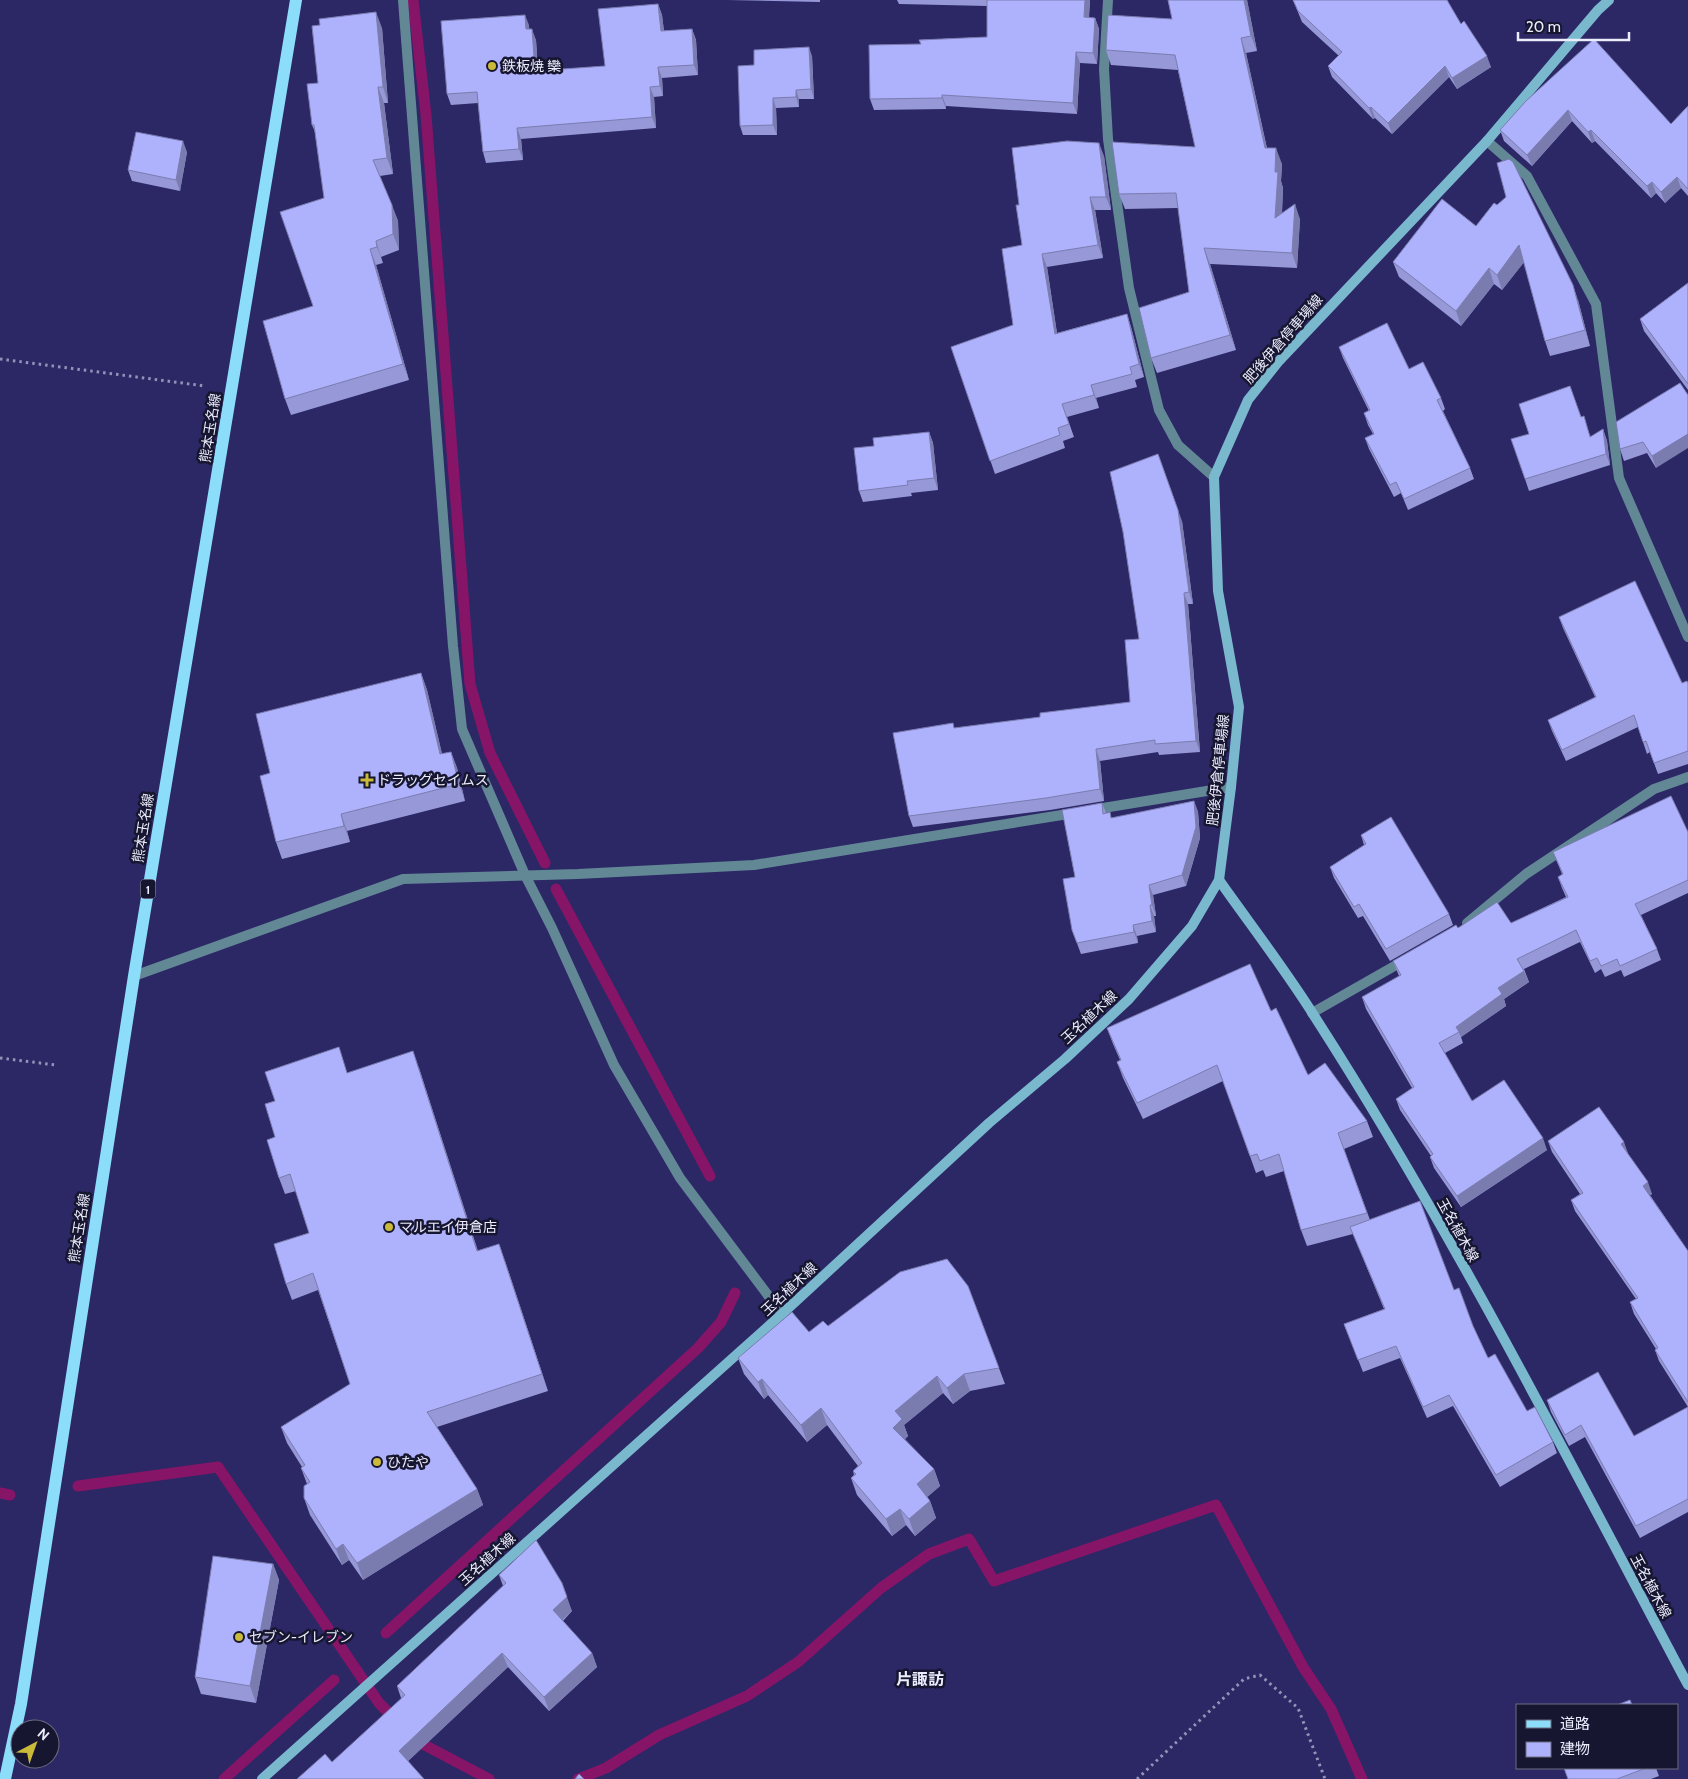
<svg xmlns="http://www.w3.org/2000/svg" width="1688" height="1779" font-family="Cabin,'Noto Sans JP',sans-serif">
<style>
.lines{fill:none;stroke-linecap:round;stroke-linejoin:round}
.stream{stroke:#861567;stroke-width:11}
.path{stroke:#9493b7;stroke-width:3;stroke-dasharray:2.5 4;stroke-linecap:butt}
.minor{stroke:#628896;stroke-width:10}
.secondary{stroke:#7ab8ce;stroke-width:10}
.primary{stroke:#8cddfa;stroke-width:12}
.wall{fill:#9698d8}
.shaded-wall{fill:#7a7cb0}
.building{fill:#aeb1fb;stroke:#7a7cb0}
.poi-dot{fill:#caba3a;stroke:#171631;stroke-width:2}
.labels{text-anchor:middle;dominant-baseline:central;stroke-width:5;stroke-linejoin:round;paint-order:stroke}
.shield{fill:#171631;stroke:#abacbf;stroke-width:1}
.shield-label{font-size:12px;font-weight:bold;fill:#ebecfc}
.poi-label{font-size:14px;fill:#ebecfc;stroke:#171631;text-anchor:start}
.street-label{font-size:14px;fill:#ebecfc;stroke:#171631}
.quarter-label{font-size:16px;font-weight:bold;fill:#ebecfc;stroke:#171631}
</style>
<rect width="100%" height="100%" fill="#2c2765"/>
<g class="lines">
<!-- stream -->
<g class="stream">
<polyline points="413,0 426,115 470,684 490,753 545,863"/>
<polyline points="556,889 710,1176"/>
<polyline points="78,1486 218,1467 379,1703 398,1722"/>
<polyline points="0,1493 10,1495"/>
<polyline points="386,1633 698,1348 721,1322 735,1293"/>
<polyline points="412,1737 415,1740 489,1779"/>
<polyline points="224,1779 334,1680"/>
<polyline points="578,1779 606,1768 659,1735 747,1696 798,1662 881,1588 929,1554 969,1539 994,1581 1216,1505 1303,1667 1331,1709 1362,1779"/>
</g>
<!-- path -->
<g class="path">
<polyline points="0,359 205,386"/>
<polyline points="0,1058 56,1065"/>
<polyline points="1137,1779 1244,1679 1260,1675 1298,1708 1325,1779"/>
</g>
<!-- minor -->
<g class="minor">
<polyline points="403,0 453,646 462,729 525,875 552,928 614,1065 680,1178 782,1314"/>
<polyline points="1108,0 1104,69 1108,139 1129,288 1159,410 1178,445 1214,477"/>
<polyline points="1487,141 1527,176 1596,304 1619,478 1688,637"/>
<polyline points="1091,810 1231,787"/>
<polyline points="1467,923 1526,874 1654,789 1688,777"/>
<polyline points="134,976 403,879 578,874 754,865 1074,813"/>
<polyline points="1312,1013 1405,960"/>
</g>
<!-- secondary -->
<g class="secondary">
<path d="M1219,880C1250,924 1284,968 1313,1014C1452,1230 1568,1459 1688,1685"/>
<polyline points="262,1779 782,1314 989,1123 1065,1059 1129,999 1192,926 1219,880 1231,787 1239,707 1218,591 1214,477 1248,400 1279,361 1487,141 1598,10 1609,0"/>
</g>
<!-- primary -->
<polyline class="primary" points="5,1779 21,1704 134,976 296,0"/>
</g>
<!-- wall -->
<g class="wall">
<polygon points="727,0 820,0 820,2"/>
<polygon points="897,0 1090,0 1089,18 1095,18 1099,29 1097,64 1080,63 1077,114 946,106 946,109 874,110 870,99 921,44 919,40 987,37 987,6 899,4"/>
<polygon points="1247,0 1257,51 1246,53 1267,148 1282,164 1281,181 1283,188 1282,213 1300,219 1297,268 1210,264 1236,350 1157,373 1151,358 1189,292 1178,208 1125,209 1119,194 1195,147 1178,70 1111,65 1106,50 1172,19"/>
<polygon points="1293,0 1461,24 1491,67 1457,89 1449,77 1392,134 1375,118 1373,119 1332,77 1328,66 1339,56 1302,22"/>
<polygon points="658,4 662,15 664,31 692,29 696,40 698,75 662,78 663,96 654,97 656,128 521,139 523,160 486,163 483,152 478,103 451,105 447,94 529,25 529,29 536,40 538,71 605,66"/>
<polygon points="320,25 382,28 388,103 384,103 393,174 380,176 398,221 399,250 381,257 383,263 376,265 409,380 291,415 285,399 313,306 324,198 315,132 312,125 318,83"/>
<polygon points="812,56 814,99 799,99 799,107 776,108 777,135 743,135 740,126 754,65"/>
<polygon points="1526,101 1671,124 1688,106 1688,196 1681,188 1665,203 1656,193 1651,198 1595,141 1592,143 1572,121 1532,166 1504,141 1500,130"/>
<polygon points="187,152 180,191 132,181 128,170"/>
<polygon points="1104,156 1111,210 1095,210 1103,258 1047,267 1057,333 1127,314 1131,327 1144,377 1135,380 1137,387 1096,398 1099,408 1067,417 1074,437 1063,441 1065,448 995,474 951,347 1013,325 1022,245 1019,205"/>
<polygon points="1476,226 1578,300 1590,346 1550,356 1545,341 1524,262 1502,290 1494,284 1461,326 1399,277 1393,262"/>
<polygon points="1688,283 1688,390 1644,331 1640,319"/>
<polygon points="1339,347 1409,369 1441,398 1445,409 1443,411 1470,468 1474,479 1408,510 1401,493 1394,497 1369,449 1365,438 1373,434 1368,425 1364,413 1369,411 1343,358"/>
<polygon points="1680,383 1656,468 1647,453 1624,461 1620,449"/>
<polygon points="1581,417 1591,437 1603,429 1607,441 1610,465 1529,491 1525,479"/>
<polygon points="929,432 933,443 938,490 911,493 912,496 863,502 859,491 874,446"/>
<polygon points="1182,521 1193,604 1188,604 1200,752 1159,755 1158,752 1100,761 1104,801 1050,810 913,827 909,816 1040,717 1130,702 1139,639"/>
<polygon points="1559,617 1682,683 1688,683 1688,764 1658,774 1650,752 1647,754 1638,727 1566,761 1552,731 1548,720 1595,697 1563,628"/>
<polygon points="421,673 427,690 442,754 451,752 457,768 465,801 347,831 350,842 282,859 276,842 270,773"/>
<polygon points="1194,801 1198,812 1200,838 1186,886 1153,895 1156,916 1154,916 1156,932 1137,936 1138,943 1081,954 1072,930 1075,877 1102,803 1106,813 1112,818"/>
<polygon points="1688,832 1688,893 1641,915 1657,949 1661,960 1624,977 1621,970 1605,977 1601,969 1595,973 1580,942 1524,969 1529,982 1504,999 1506,1006 1461,1037 1463,1043 1445,1053 1472,1101 1547,1150 1461,1207 1434,1168 1430,1157 1431,1156 1400,1110 1396,1099 1412,1088 1366,1009 1362,997 1399,976 1393,961 1458,928 1511,923 1566,897 1562,888 1558,877 1562,874 1553,852"/>
<polygon points="1361,835 1449,914 1453,925 1390,961 1363,916 1358,918 1334,878 1330,867 1364,845"/>
<polygon points="1271,1011 1308,1075 1367,1121 1373,1137 1344,1149 1370,1220 1454,1290 1473,1326 1488,1358 1527,1411 1553,1442 1557,1453 1500,1487 1453,1406 1427,1418 1400,1358 1363,1372 1344,1324 1384,1309 1353,1234 1307,1246 1301,1230 1284,1171 1266,1177 1263,1170 1256,1173 1223,1081 1143,1119 1123,1078 1117,1062 1120,1060 1113,1044 1107,1028"/>
<polygon points="419,1068 478,1251 505,1261 548,1391 437,1427 477,1489 483,1505 363,1580 349,1560 342,1565 310,1515 304,1498 307,1484 301,1468 302,1467 287,1443 281,1427 350,1384 318,1290 292,1300 286,1284 309,1233 296,1191 285,1194 279,1178 275,1101 348,1073"/>
<polygon points="1548,1141 1628,1153 1627,1154 1652,1194 1650,1195 1688,1251 1688,1407 1659,1361 1655,1350 1656,1349 1634,1314 1630,1302 1636,1299 1575,1211 1571,1200 1580,1194 1552,1152"/>
<polygon points="968,1286 1005,1384 970,1391 953,1404 943,1393 904,1425 908,1436 905,1439 934,1469 940,1486 927,1497 930,1501 936,1518 915,1536 906,1525 892,1536 857,1495 851,1478 854,1475 853,1471 858,1466 827,1425 807,1442 768,1395 764,1399 744,1374 738,1358 809,1332"/>
<polygon points="1547,1400 1634,1436 1688,1407 1688,1512 1640,1538 1585,1437 1569,1446 1551,1412"/>
<polygon points="273,1564 279,1580 256,1703 201,1694 195,1677"/>
<polygon points="499,1575 572,1611 563,1621 592,1653 597,1667 549,1711 508,1667 408,1761 401,1698 397,1686 503,1586"/>
<polygon points="1564,1768 1656,1768 1659,1776 1651,1779 1568,1779"/>
</g>
<!-- shaded-wall -->
<g class="shaded-wall">
<polygon points="1085,0 1090,0 1088,28 1084,17"/>
<polygon points="1244,0 1247,0 1257,51 1251,36"/>
<polygon points="658,4 662,15 665,42 661,31"/>
<polygon points="376,12 382,28 388,103 383,87"/>
<polygon points="525,15 529,25 530,40 526,29"/>
<polygon points="1095,18 1099,29 1097,64 1093,53"/>
<polygon points="532,29 536,40 539,82 535,71"/>
<polygon points="692,29 696,40 698,75 694,65"/>
<polygon points="1241,38 1246,53 1270,163 1265,148"/>
<polygon points="809,47 812,56 814,99 811,89"/>
<polygon points="1076,52 1080,63 1077,114 1073,103"/>
<polygon points="1487,56 1491,67 1457,89 1452,78"/>
<polygon points="1445,66 1449,77 1392,134 1388,123"/>
<polygon points="658,67 662,78 663,96 660,86"/>
<polygon points="378,87 384,103 393,174 387,158"/>
<polygon points="650,87 654,97 656,128 652,117"/>
<polygon points="796,90 799,99 799,107 796,97"/>
<polygon points="942,95 946,106 946,109 942,98"/>
<polygon points="773,98 776,108 777,135 773,125"/>
<polygon points="1371,107 1375,118 1373,119 1369,108"/>
<polygon points="1568,110 1572,121 1532,166 1527,155"/>
<polygon points="517,128 521,139 523,160 519,149"/>
<polygon points="1591,130 1595,141 1592,143 1588,132"/>
<polygon points="183,141 187,152 180,191 176,180"/>
<polygon points="1099,143 1104,156 1111,210 1106,197"/>
<polygon points="1276,148 1282,164 1281,181 1283,188 1281,233 1275,218 1275,172"/>
<polygon points="1677,177 1681,188 1665,203 1661,192"/>
<polygon points="1652,182 1656,193 1651,198 1647,186"/>
<polygon points="1090,197 1095,210 1103,258 1098,245"/>
<polygon points="1295,204 1300,219 1297,268 1292,253"/>
<polygon points="392,205 398,221 399,250 393,234"/>
<polygon points="376,241 381,257 383,263 377,247"/>
<polygon points="1519,245 1525,261 1502,290 1497,275"/>
<polygon points="1204,248 1210,264 1236,350 1230,335"/>
<polygon points="370,249 376,265 409,380 403,364"/>
<polygon points="1042,254 1047,267 1059,347 1055,334"/>
<polygon points="1489,268 1494,284 1461,326 1456,311"/>
<polygon points="1573,285 1578,300 1590,346 1585,330"/>
<polygon points="1127,314 1131,327 1144,377 1139,364"/>
<polygon points="1091,385 1096,398 1099,408 1094,395"/>
<polygon points="1603,429 1607,441 1610,465 1606,454"/>
<polygon points="929,432 933,443 938,490 934,478"/>
<polygon points="1688,434 1688,448 1656,468 1652,456"/>
<polygon points="1158,454 1182,521 1193,604 1189,592"/>
<polygon points="1184,593 1188,604 1200,752 1196,741"/>
<polygon points="421,673 427,690 446,771 440,754"/>
<polygon points="1096,749 1100,761 1104,801 1100,789"/>
<polygon points="451,752 457,768 465,801 459,784"/>
<polygon points="1194,801 1198,812 1200,838 1186,886 1182,875"/>
<polygon points="341,814 347,831 350,842 344,826"/>
<polygon points="1149,885 1153,895 1156,916 1152,905"/>
<polygon points="1150,905 1154,916 1156,932 1152,921"/>
<polygon points="1133,925 1137,936 1138,943 1134,932"/>
<polygon points="1524,971 1529,982 1504,999 1506,1006 1461,1037 1456,1027 1498,988"/>
<polygon points="413,1051 419,1068 483,1268 477,1251"/>
<polygon points="1543,1138 1547,1150 1461,1207 1457,1196"/>
<polygon points="1624,1142 1628,1153 1625,1156 1621,1144"/>
<polygon points="1648,1182 1652,1194 1647,1197 1643,1186"/>
<polygon points="499,1244 505,1261 548,1391 542,1374"/>
<polygon points="964,1374 970,1391 953,1404 947,1388"/>
<polygon points="937,1376 943,1393 904,1425 908,1436 899,1444 893,1428 895,1411"/>
<polygon points="762,1379 768,1395 764,1399 758,1382"/>
<polygon points="821,1408 827,1425 807,1442 801,1425"/>
<polygon points="934,1469 940,1486 923,1501 917,1484"/>
<polygon points="477,1489 483,1505 363,1580 357,1563"/>
<polygon points="930,1501 936,1518 915,1536 909,1519"/>
<polygon points="900,1509 906,1525 892,1536 886,1519"/>
<polygon points="343,1544 349,1560 342,1565 336,1549"/>
<polygon points="273,1564 279,1580 256,1703 250,1686"/>
<polygon points="567,1597 572,1611 558,1624 553,1610"/>
<polygon points="502,1653 508,1667 404,1765 399,1751"/>
<polygon points="592,1653 597,1667 549,1711 544,1697"/>
</g>
<!-- building -->
<g class="building">
<polygon points="987,0 1085,0 1084,17 1095,18 1093,53 1076,52 1073,103 942,95 942,98 870,99 869,45 921,44 919,40 987,37"/>
<polygon points="1168,0 1244,0 1251,36 1241,38 1265,148 1276,148 1275,172 1278,172 1275,218 1295,204 1292,253 1204,248 1230,335 1151,358 1139,308 1189,292 1176,193 1119,194 1112,142 1195,147 1175,55 1106,50 1108,15 1172,19"/>
<polygon points="1293,0 1447,0 1461,24 1464,21 1487,56 1452,78 1445,66 1388,123 1371,107 1369,108 1328,66 1342,52 1298,11"/>
<polygon points="658,4 661,31 692,29 694,65 658,67 660,86 650,87 652,117 517,128 519,149 483,152 477,92 447,94 441,21 525,15 526,29 532,29 535,71 605,66 598,9"/>
<polygon points="376,12 383,87 378,87 387,158 373,160 392,205 393,234 376,241 377,247 370,249 403,364 285,399 263,321 313,306 280,212 324,198 314,125 312,125 307,84 318,83 312,26 320,25 319,19"/>
<polygon points="1594,39 1671,124 1688,106 1688,189 1677,177 1661,192 1652,182 1647,186 1591,130 1588,132 1568,110 1527,155 1500,130 1526,101"/>
<polygon points="809,47 811,89 796,90 796,97 773,98 773,125 740,126 738,66 754,65 754,50"/>
<polygon points="136,132 183,141 176,180 128,170"/>
<polygon points="1067,141 1099,143 1106,197 1090,197 1098,245 1042,254 1055,334 1127,314 1139,364 1130,367 1132,374 1091,385 1094,395 1062,404 1069,424 1058,428 1060,435 990,461 951,347 1013,325 1002,249 1022,245 1016,205 1019,205 1012,148"/>
<polygon points="1509,159 1513,162 1573,285 1585,330 1545,341 1519,245 1497,275 1489,268 1456,311 1393,262 1442,199 1476,226 1494,203 1497,205 1506,197 1497,163"/>
<polygon points="1688,283 1688,384 1640,319"/>
<polygon points="1387,323 1409,369 1423,362 1441,398 1437,400 1470,468 1404,499 1396,482 1390,485 1365,438 1374,434 1364,413 1370,410 1339,347"/>
<polygon points="1680,383 1688,395 1688,434 1652,456 1643,442 1620,449 1616,422"/>
<polygon points="1570,386 1581,417 1584,416 1590,437 1603,429 1606,454 1525,479 1511,439 1529,434 1519,404"/>
<polygon points="929,432 934,478 907,481 908,485 859,491 854,448 874,446 873,438"/>
<polygon points="1158,454 1178,510 1189,592 1184,593 1196,741 1155,744 1155,740 1096,749 1100,789 1046,798 909,816 893,733 953,723 954,728 1040,717 1040,713 1130,702 1125,640 1139,639 1123,532 1110,472"/>
<polygon points="1635,581 1682,683 1687,681 1688,683 1688,751 1654,763 1646,741 1643,742 1634,715 1562,750 1548,720 1596,697 1559,617"/>
<polygon points="421,673 440,754 451,752 459,784 341,814 344,826 276,842 260,776 270,773 256,714"/>
<polygon points="1671,796 1688,832 1688,880 1635,904 1657,949 1620,966 1617,959 1601,966 1597,958 1590,961 1576,930 1517,959 1524,971 1498,988 1502,994 1456,1027 1459,1032 1439,1043 1472,1101 1504,1080 1543,1138 1457,1196 1430,1157 1433,1154 1396,1099 1414,1087 1362,997 1401,975 1393,961 1456,925 1458,928 1497,902 1511,923 1568,897 1558,877 1563,874 1553,852"/>
<polygon points="1194,801 1196,827 1182,875 1149,885 1152,905 1150,905 1152,921 1133,925 1134,932 1077,943 1072,930 1063,879 1075,877 1062,810 1102,803 1103,814 1110,812 1111,818"/>
<polygon points="1391,817 1449,914 1386,949 1359,904 1354,907 1330,867 1366,844 1361,835"/>
<polygon points="1250,964 1271,1011 1276,1008 1308,1075 1325,1063 1367,1121 1338,1133 1367,1213 1301,1230 1279,1154 1260,1161 1257,1154 1250,1156 1217,1065 1137,1103 1117,1062 1121,1060 1107,1028"/>
<polygon points="339,1047 347,1073 413,1051 477,1251 499,1244 542,1374 427,1412 477,1489 357,1563 343,1544 336,1549 304,1498 304,1486 310,1482 301,1468 305,1465 281,1427 350,1384 313,1273 286,1284 274,1244 309,1233 290,1174 279,1178 267,1140 275,1137 265,1104 275,1101 265,1072"/>
<polygon points="1599,1107 1624,1142 1621,1144 1648,1182 1643,1186 1688,1251 1688,1402 1655,1350 1658,1348 1630,1302 1638,1298 1571,1200 1583,1193 1548,1141"/>
<polygon points="1420,1201 1454,1290 1459,1288 1473,1326 1488,1358 1495,1354 1527,1411 1535,1407 1553,1442 1496,1475 1449,1395 1423,1407 1396,1346 1358,1360 1344,1324 1385,1309 1350,1227"/>
<polygon points="947,1259 968,1286 999,1368 964,1374 947,1388 937,1376 895,1411 902,1419 893,1428 934,1469 917,1484 930,1501 909,1519 900,1509 886,1519 851,1478 856,1474 853,1471 862,1463 821,1408 801,1425 762,1379 758,1382 738,1358 792,1312 809,1332 823,1321 828,1326 900,1272"/>
<polygon points="1598,1372 1634,1436 1688,1407 1688,1499 1636,1526 1581,1425 1565,1435 1547,1400"/>
<polygon points="536,1540 562,1583 567,1597 553,1610 592,1653 544,1697 502,1653 399,1751 424,1779 297,1779 325,1754 332,1762 405,1695 397,1686 506,1583 499,1575"/>
<polygon points="213,1556 273,1564 250,1686 195,1677"/>
<polygon points="1630,1700 1632,1705 1617,1705"/>
<polygon points="1564,1768 1646,1768 1617,1779 1568,1779"/>
<polygon points="579,1774 584,1779 575,1779"/>
</g>
<!-- markers -->
<g class="poi-dot">
<circle cx="492" cy="66" r="5"/>
<path d="M364.5 772.5h5v5h5v5h-5v5h-5v-5h-5v-5h5z"/>
<circle cx="389" cy="1227" r="5"/>
<circle cx="377" cy="1462" r="5"/>
<circle cx="239" cy="1637" r="5"/>
</g>
<g class="labels">
<!-- shield labels -->
<rect class="shield" x="140.5" y="879.5" width="15" height="19" rx="4"/>
<g class="shield-label">
<text x="148" y="889">1</text>
</g>
<!-- poi labels -->
<g class="poi-label">
<text x="502" y="66">鉄板焼 欒</text>
<text x="377" y="780">ドラッグセイムス</text>
<text x="399" y="1227">マルエイ伊倉店</text>
<text x="387" y="1462">ひたや</text>
<text x="249" y="1637">セブン-イレブン</text>
</g>
<!-- street labels -->
<g class="street-label">
<text transform="translate(1283 339) rotate(-49)">肥後伊倉停車場線</text>
<text transform="translate(210 428) rotate(-81)">熊本玉名線</text>
<text transform="translate(1218 770) rotate(-84)">肥後伊倉停車場線</text>
<text transform="translate(143 828) rotate(-81)">熊本玉名線</text>
<text transform="translate(1089 1017) rotate(-43)">玉名植木線</text>
<text transform="translate(79 1228) rotate(-81)">熊本玉名線</text>
<text transform="translate(1458 1230) rotate(61)">玉名植木線</text>
<text transform="translate(789 1289) rotate(-43)">玉名植木線</text>
<text transform="translate(487 1559) rotate(-42)">玉名植木線</text>
<text transform="translate(1651 1586) rotate(62)">玉名植木線</text>
</g>
<!-- quarter labels -->
<g class="quarter-label">
<text x="920" y="1679">片諏訪</text>
</g>
</g>
<!-- legend -->
<rect x="1516" y="1704" width="162" height="65" fill="#171631" stroke="#6c6c82"/>
<rect x="1526" y="1720" width="25" height="8" fill="#8cddfa" stroke="#6c6c82"/>
<text x="1560" y="1729" font-size="15" fill="#ebecfc">道路</text>
<rect x="1526" y="1742" width="25" height="15" fill="#aeb1fb" stroke="#6c6c82"/>
<text x="1560" y="1754" font-size="15" fill="#ebecfc">建物</text>
<!-- north arrow -->
<g transform="translate(35 1744) rotate(41)"><circle r="24" fill="#171631" stroke="#6c6c82"/>
<path d="M0-4L9 19L0 12L-9 19Z" fill="#caba3a"/>
<text y="-8" font-size="14" font-weight="bold" text-anchor="middle" fill="#ebecfc">N</text>
</g>
<!-- scale -->
<path d="M1518 32v8h111v-8" fill="none" stroke="#ebecfc" stroke-width="2.5"/>
<text x="1526" y="32" font-size="15" fill="#ebecfc" stroke="#171631" stroke-width="4" paint-order="stroke">20 m</text>
</svg>
